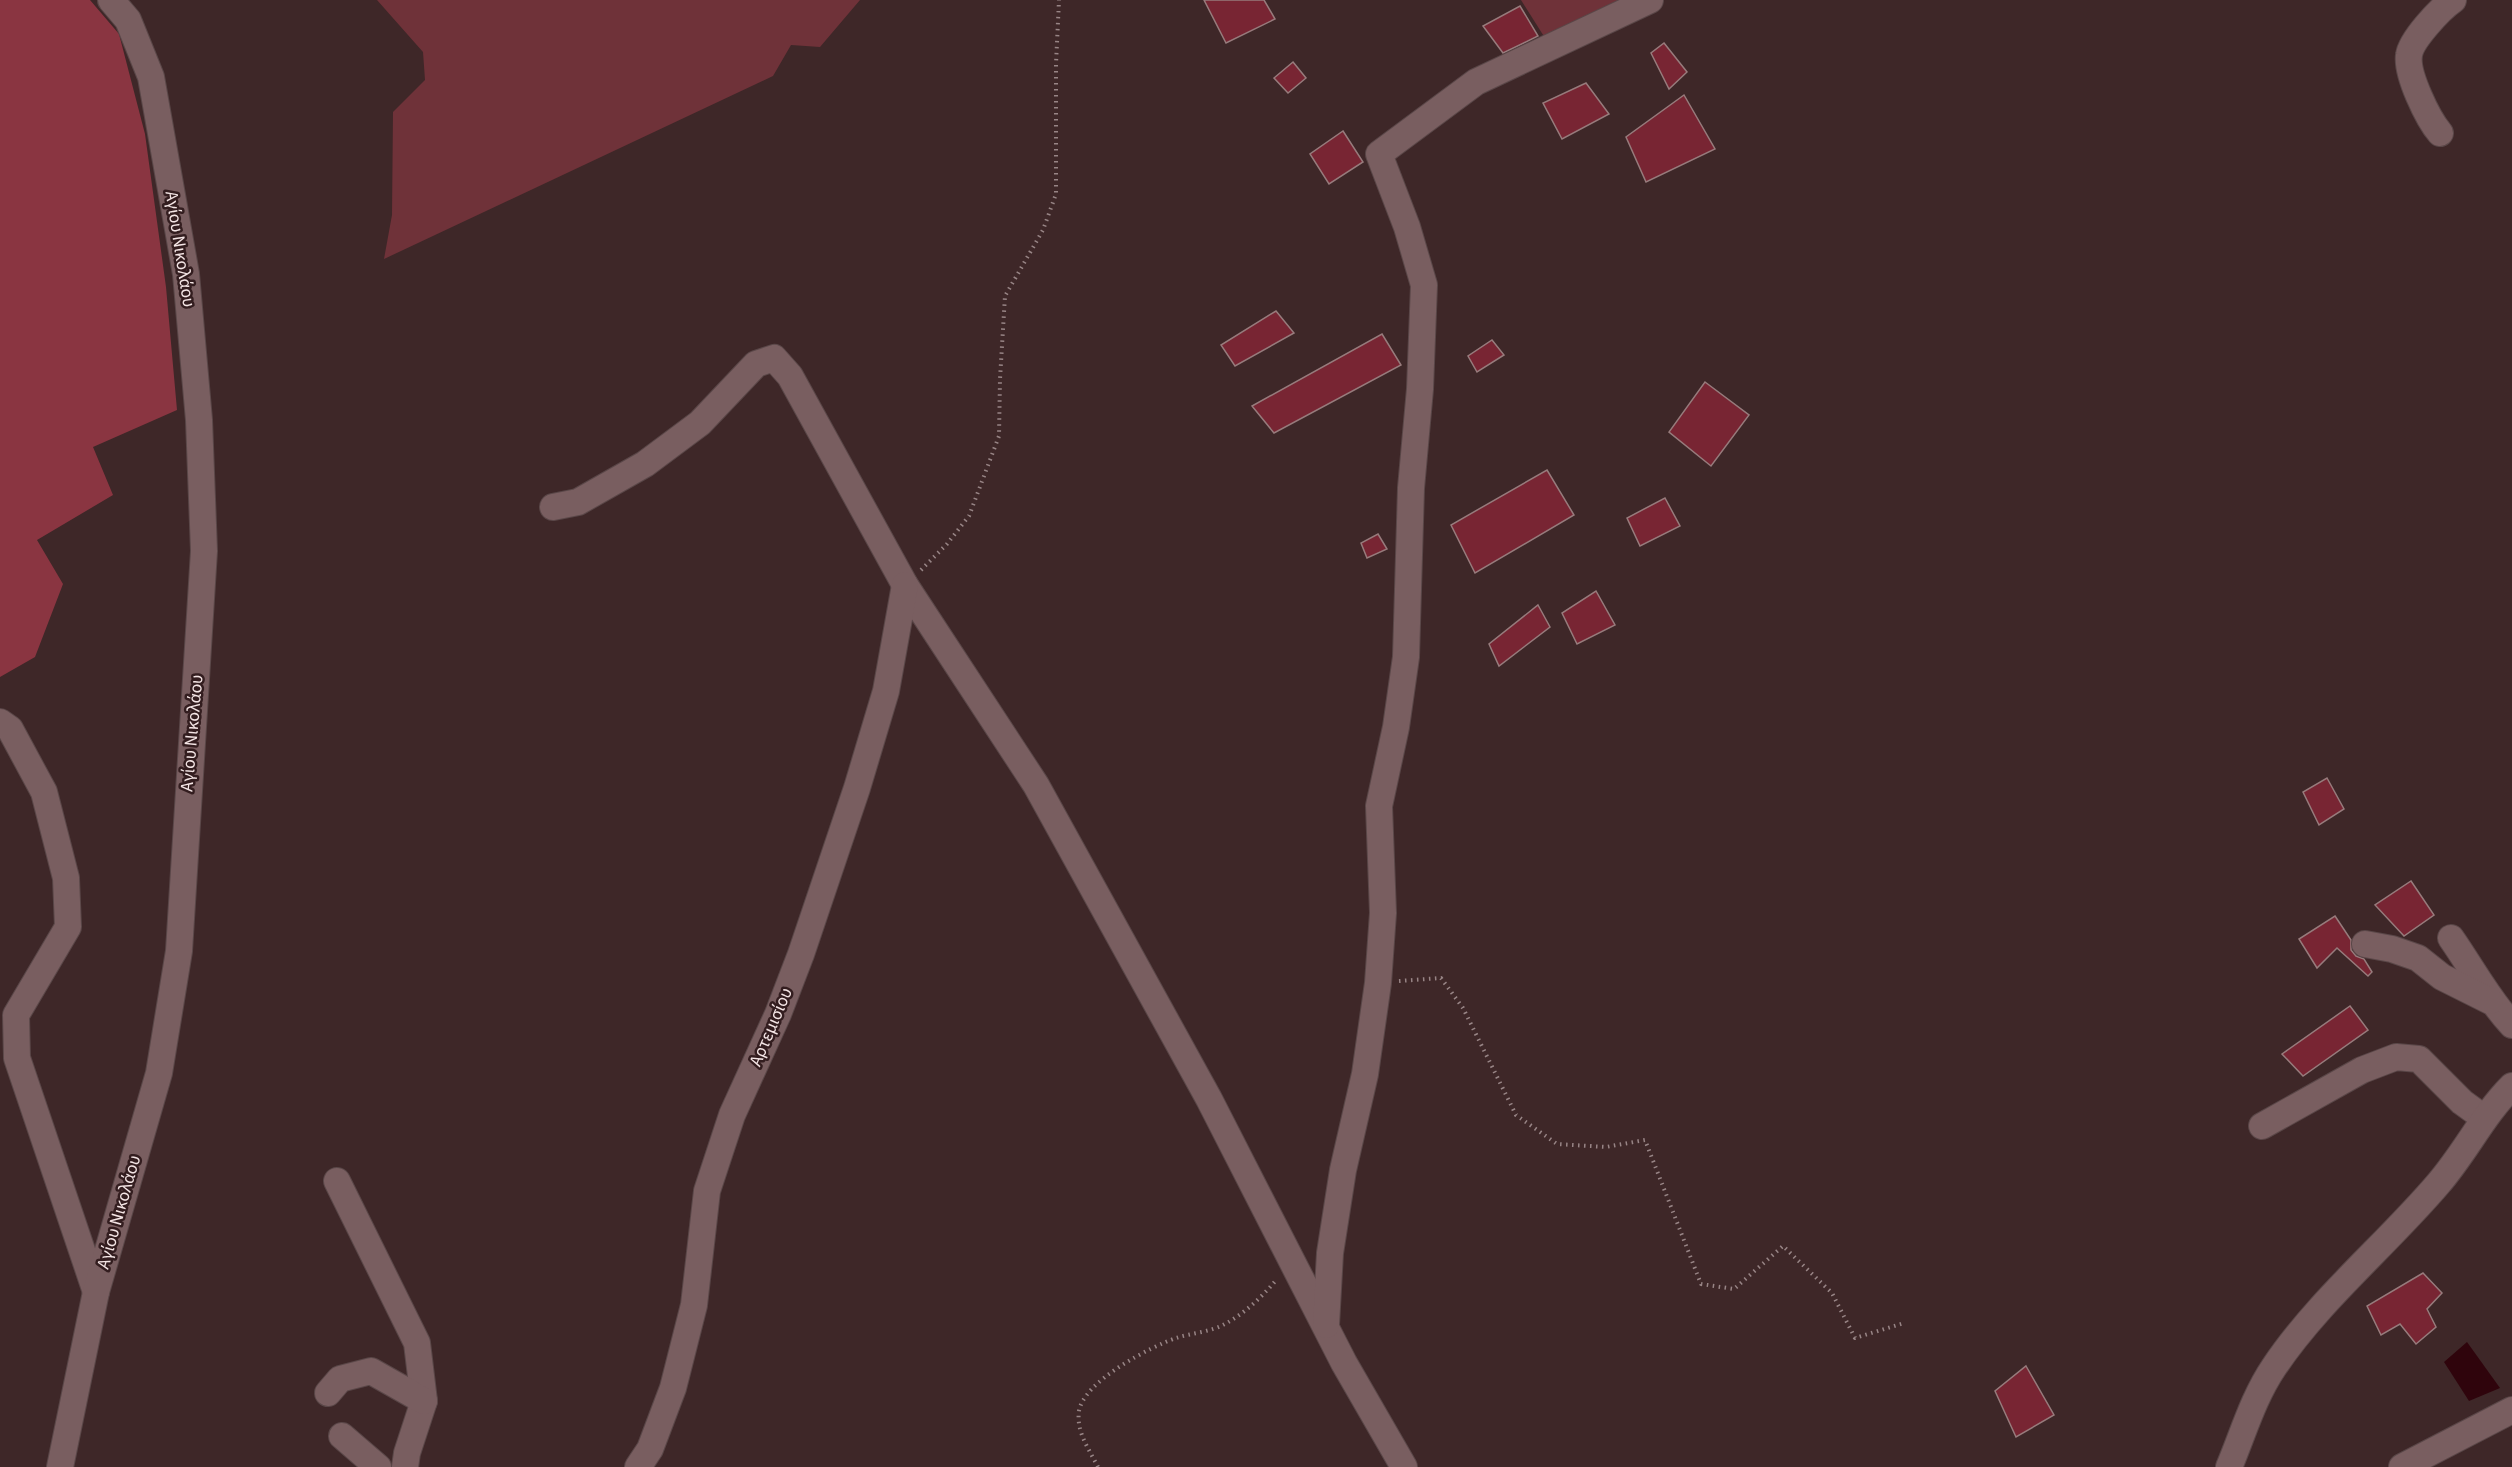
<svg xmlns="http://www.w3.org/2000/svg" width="2512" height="1467" font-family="'Source Sans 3',sans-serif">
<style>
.green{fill:#6f3239}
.forest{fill:#8a3541}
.water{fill:#2f040c}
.building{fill:#782533;stroke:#977b7c;stroke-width:1.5}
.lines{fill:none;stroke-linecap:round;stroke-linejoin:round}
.minor-casing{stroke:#5a4748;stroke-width:28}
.path{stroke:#988586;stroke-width:4;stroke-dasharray:1.5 4.5;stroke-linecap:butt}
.minor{stroke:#795e60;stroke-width:26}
.labels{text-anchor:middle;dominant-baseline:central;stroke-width:5;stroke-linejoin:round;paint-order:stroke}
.street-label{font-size:18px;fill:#f4e5e5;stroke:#331d1f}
</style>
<rect width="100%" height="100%" fill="#3e2728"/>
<!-- green -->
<g class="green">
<polygon points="377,0 860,0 820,47 791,45 773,76 384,259 392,215 393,112 425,80 423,52"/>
<polygon points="1521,0 1619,0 1545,38"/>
</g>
<!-- forest -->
<polygon class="forest" points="0,0 90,0 119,34 145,134 166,287 177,410 93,447 113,495 37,540 63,584 35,657 0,677"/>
<!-- water -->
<polygon class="water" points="2467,1342 2500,1388 2469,1401 2444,1362"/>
<!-- building -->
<g class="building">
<polygon points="1204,0 1264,0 1275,19 1226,43"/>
<polygon points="1520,6 1538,36 1503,53 1483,26"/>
<polygon points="1664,43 1687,72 1669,89 1651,53"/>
<polygon points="1293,62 1306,78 1288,93 1274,78"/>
<polygon points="1586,83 1609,114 1562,139 1543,103"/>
<polygon points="1684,95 1715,149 1646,182 1626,137"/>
<polygon points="1343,131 1363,162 1329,184 1310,154"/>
<polygon points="1276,311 1294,333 1235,366 1221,345"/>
<polygon points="1382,334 1401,365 1274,433 1252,406"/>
<polygon points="1492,340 1504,355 1477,372 1468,356"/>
<polygon points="1705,382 1749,415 1711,466 1669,432"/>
<polygon points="1547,470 1574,515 1475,573 1451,525"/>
<polygon points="1665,498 1680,526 1640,546 1627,518"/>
<polygon points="1378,534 1387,549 1367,558 1361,543"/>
<polygon points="1596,591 1615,625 1577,644 1562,613"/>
<polygon points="1538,605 1550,627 1499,666 1489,644"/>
<polygon points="2327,778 2344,809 2319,825 2303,792"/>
<polygon points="2411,881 2434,915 2404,936 2375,905"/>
<polygon points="2335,916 2351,940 2351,950 2356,956 2364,959 2372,972 2368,976 2337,948 2317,968 2299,939"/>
<polygon points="2350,1006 2368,1030 2303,1076 2282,1054"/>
<polygon points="2423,1273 2442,1293 2427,1309 2436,1327 2416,1344 2400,1324 2381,1335 2367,1306"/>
<polygon points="2026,1366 2054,1415 2016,1437 1995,1391"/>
</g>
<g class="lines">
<defs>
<g id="minor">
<path d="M2440,133C2428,119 2406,74 2409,55C2411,40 2440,9 2453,0"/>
<polyline points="553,507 578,502 645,464 700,423 756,364 774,358 790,376 905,585 1036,785 1209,1099 1344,1363 1404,1467"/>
<polyline points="0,722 10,729 44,792 66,878 68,927 16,1015 17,1058 96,1292"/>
<path d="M2451,938C2472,968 2488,999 2512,1025"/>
<polyline points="2365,944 2392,949 2418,958 2442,977 2490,1001"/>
<polyline points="2262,1126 2362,1070 2396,1057 2419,1059 2462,1102 2484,1118"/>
<polyline points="337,1181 417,1343 424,1401 407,1453 405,1467"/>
<polyline points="1326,1325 1330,1253 1343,1170 1365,1074 1378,983 1383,913 1379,806 1396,727 1406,657 1411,488 1420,389 1424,285 1407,227 1379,154 1476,82 1650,0"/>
<polyline points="328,1393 340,1379 371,1371 424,1401"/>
<polyline points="342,1436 378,1467"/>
<polyline points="60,1467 96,1292 159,1073 179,951 204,551 199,420 186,274 151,77 128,20 111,0"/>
<polyline points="638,1467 650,1449 673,1388 694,1305 707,1191 732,1115 778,1014 801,954 857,788 886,691 905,585"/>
<path d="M2229,1467C2243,1434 2253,1398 2274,1367C2319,1300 2385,1246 2438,1184C2465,1153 2483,1115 2512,1086"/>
<polyline points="2402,1467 2512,1410"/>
</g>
</defs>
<!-- minor casing -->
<use href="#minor" class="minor-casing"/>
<!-- path -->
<g class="path">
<polyline points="921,570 947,544 969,516 999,436 1000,379 1005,296 1043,230 1056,194 1056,64 1059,0"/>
<polyline points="1399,981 1441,978 1463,1008 1516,1115 1557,1144 1606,1147 1645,1140 1701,1284 1734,1289 1783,1246 1832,1293 1855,1338 1904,1323"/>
<path d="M1098,1467C1089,1449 1076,1432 1079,1411C1084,1381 1150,1347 1176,1338C1191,1333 1211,1332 1225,1324C1245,1313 1262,1297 1277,1279"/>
</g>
<!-- minor -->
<use href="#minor" class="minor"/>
</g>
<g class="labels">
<!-- street labels -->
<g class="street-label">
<text transform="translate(180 249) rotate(81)">Αγίου Νικολάου</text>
<text transform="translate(192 733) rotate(-85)">Αγίου Νικολάου</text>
<text transform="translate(771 1027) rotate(-67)">Αρτεμισίου</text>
<text transform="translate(119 1212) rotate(-74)">Αγίου Νικολάου</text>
</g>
</g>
</svg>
